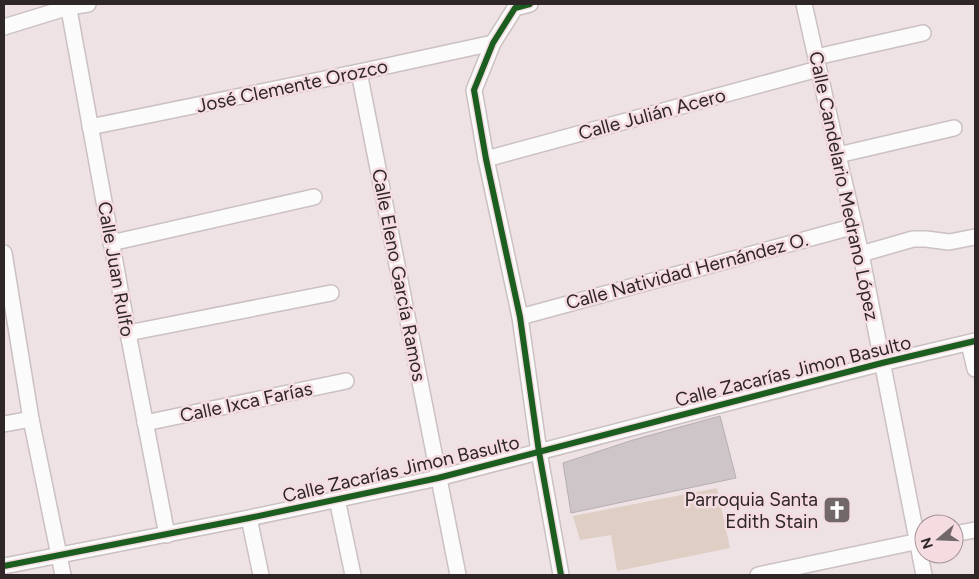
<svg xmlns="http://www.w3.org/2000/svg" width="979" height="579" font-family="Figtree,sans-serif">
<style>
.green{fill:#decec3}
.building{fill:#cec5c9;stroke:#b6aeb1}
.lines{fill:none;stroke-linecap:round;stroke-linejoin:round}
.street-casing{stroke:#cbc0c2;stroke-width:18}
.street{stroke:#fcfbfb;stroke-width:15}
.cycleway-casing{stroke:#f4dce1;stroke-width:9}
.cycleway{stroke:#1b5e20;stroke-width:6}
.labels{text-anchor:middle;dominant-baseline:central;stroke-width:5;stroke-linejoin:round;paint-order:stroke}
.street-label{font-size:19px;fill:#2f2628;stroke:#f4dce1}
.poi-label{font-size:19px;fill:#2f2628;stroke:#f4dce1;text-anchor:end}
</style>
<rect width="100%" height="100%" fill="#eee2e4"/>
<!-- green -->
<polygon class="green" points="717,488 730,548 617,571 611,535 580,540 573,516"/>
<!-- building -->
<polygon class="building" points="720,416 736,478 571,513 563,463 633,440"/>
<g class="lines">
<defs>
<g id="street">
<polyline points="68,4 128,333 167,535"/>
<polyline points="530,4 515,8 493,43 474,90 486,159 520,317 539,452 561,575"/>
<polyline points="804,4 838,155 861,254 924,575"/>
<polyline points="4,27 69,7 88,4"/>
<polyline points="816,57 923,33"/>
<polyline points="359,72 458,575"/>
<polyline points="90,127 359,72 493,43"/>
<polyline points="838,155 954,128"/>
<polyline points="486,159 818,69"/>
<polyline points="111,243 314,197"/>
<polyline points="4,253 31,419 63,575"/>
<polyline points="861,254 913,239 926,239 949,242 975,237"/>
<polyline points="520,317 855,226"/>
<polyline points="128,333 331,293"/>
<polyline points="969,343 975,369"/>
<polyline points="145,423 346,381"/>
<polyline points="4,424 31,419"/>
<polyline points="337,499 353,575"/>
<polyline points="249,518 261,575"/>
<polyline points="954,534 975,530"/>
<polyline points="4,566 249,518 438,478 882,363 975,341"/>
<polyline points="758,575 924,540"/>
</g>
</defs>
<!-- street casing -->
<use href="#street" class="street-casing"/>
<!-- street -->
<use href="#street" class="street"/>
<defs>
<g id="cycleway">
<polyline points="530,4 515,8 493,43 474,90 486,159 520,317 539,452 561,575"/>
<polyline points="4,566 249,518 438,478 882,363 975,341"/>
</g>
</defs>
<!-- cycleway casing -->
<use href="#cycleway" class="cycleway-casing"/>
<!-- cycleway -->
<use href="#cycleway" class="cycleway"/>
</g>
<!-- icons -->
<defs>
<symbol id="church-square" viewBox="-11 -11 22 22"><rect x="-9" y="-9" width="18" height="18" rx="4" fill="#72686a" stroke="#f4dce1"/><path d="M-1.2-6h2.4v3.5h3.3v2.4h-3.3V6h-2.4V-.1h-3.3v-2.4h3.3Z" fill="#fff"/></symbol>
</defs>
<g fill-rule="evenodd">
<use href="#church-square" x="821" y="494" width="32" height="32"/>
</g>
<g class="labels">
<!-- street labels -->
<g class="street-label">
<text transform="translate(292 86) rotate(-12)">José Clemente Orozco</text>
<text transform="translate(652 114) rotate(-15)">Calle Julián Acero</text>
<text transform="translate(844 186) rotate(78)">Calle Candelario Medrano López</text>
<text transform="translate(116 269) rotate(80)">Calle Juan Rulfo</text>
<text transform="translate(687 271) rotate(-15)">Calle Natividad Hernández O.</text>
<text transform="translate(399 275) rotate(79)">Calle Eleno García Ramos</text>
<text transform="translate(793 371) rotate(-14)">Calle Zacarías Jimon Basulto</text>
<text transform="translate(246 402) rotate(-12)">Calle Ixca Farías</text>
<text transform="translate(401 469) rotate(-13)">Calle Zacarías Jimon Basulto</text>
</g>
<!-- poi labels -->
<g class="poi-label">
<text x="818" y="499">Parroquia Santa<tspan x="818" dy="22">Edith Stain</tspan></text>
</g>
</g>
<!-- border -->
<rect width="979" height="579" fill="none" stroke="#2f2628" stroke-width="10"/>
<!-- north arrow -->
<g transform="translate(939 539) rotate(251)"><circle r="24" fill="#f4dce1" stroke="#a59397"/>
<path d="M0-4L9 19L0 12L-9 19Z" fill="#72686a"/>
<text y="-8" font-size="14" font-weight="bold" text-anchor="middle" fill="#2f2628">N</text>
</g>
</svg>
